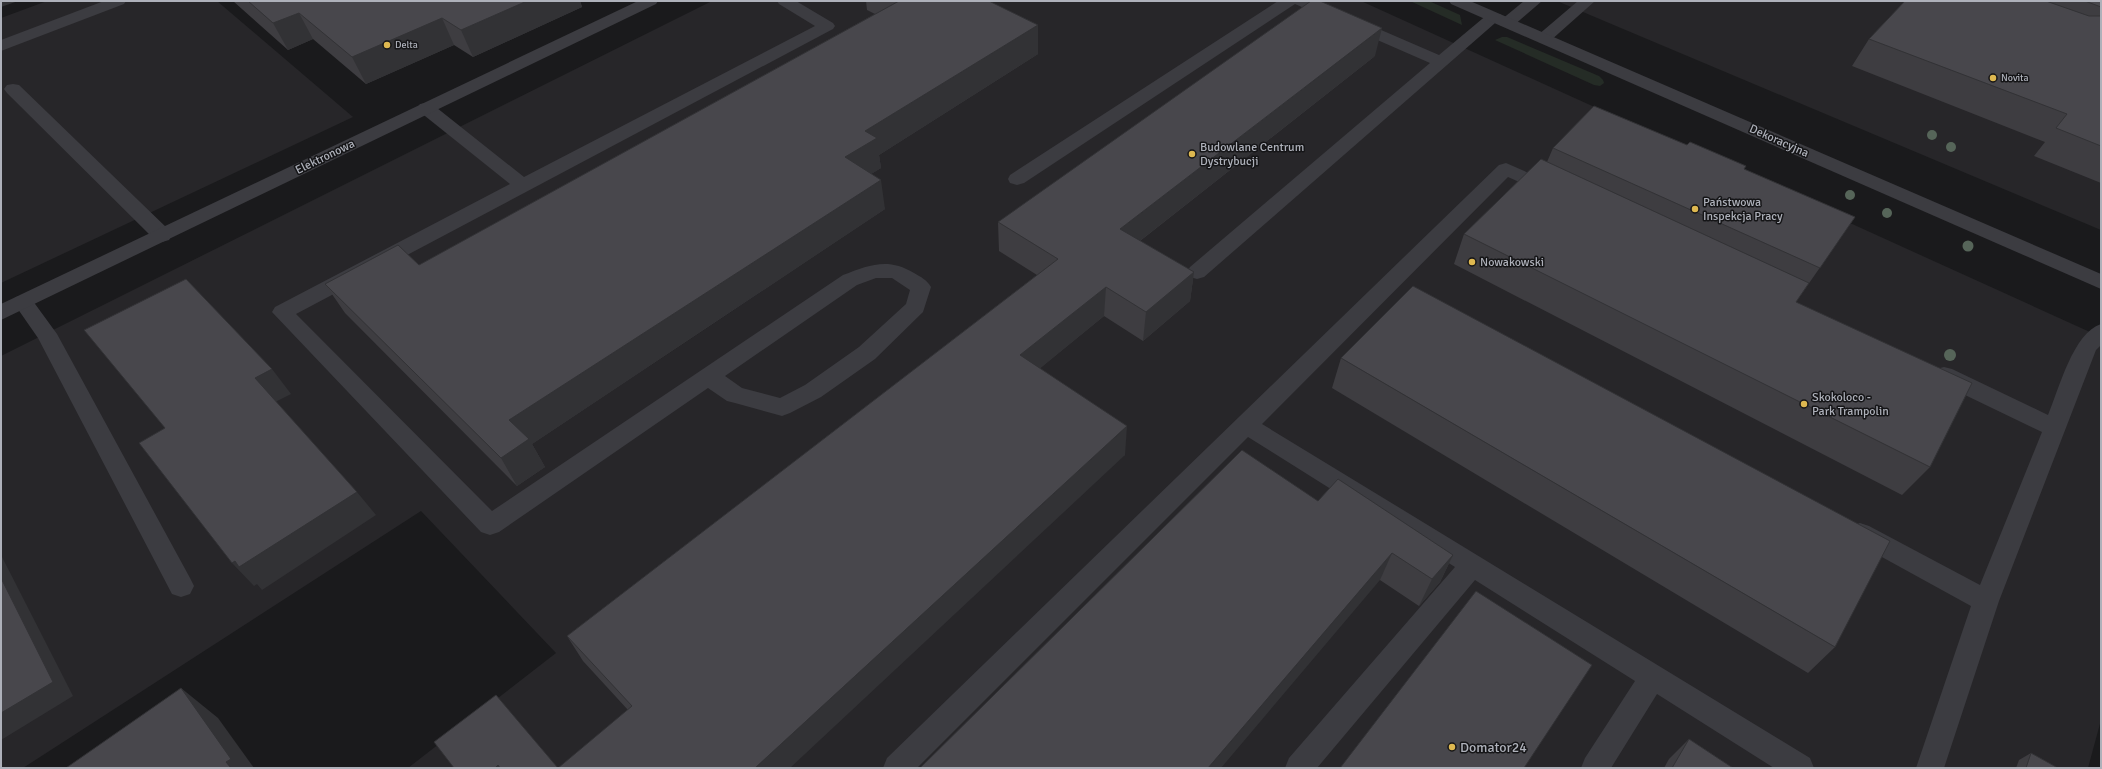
<svg xmlns="http://www.w3.org/2000/svg" width="2102" height="769" font-family="Signika,sans-serif">
<style>
.built{fill:#272629}
.green{fill:#252c26}
.lines{fill:none;stroke-linecap:round;stroke-linejoin:round}
.service{fill:#3c3c41;fill-rule:evenodd}
.minor{fill:#3c3c41;fill-rule:evenodd}
.tertiary{fill:#3c3c41;fill-rule:evenodd}
.tree{fill:#566559}
.wall{fill:#3e3d41}
.shaded-wall{fill:#323235}
.building{fill:#48474c;stroke:#323235}
.poi-dot{fill:#deb850;stroke:#151517;stroke-width:1.5}
.labels{text-anchor:middle;dominant-baseline:central;stroke-width:3;stroke-linejoin:round;paint-order:stroke}
.far-poi-label{font-size:10px;fill:#aeb1ba;stroke:#151517;text-anchor:start}
.street-label{font-size:12px;fill:#aeb1ba;stroke:#151517}
.poi-label{font-size:12px;fill:#aeb1ba;stroke:#151517;text-anchor:start}
.near-poi-label{font-size:14px;fill:#aeb1ba;stroke:#151517;text-anchor:start}
</style>
<rect width="100%" height="100%" fill="#1a1a1c"/>
<!-- built -->
<g class="built">
<polygon points="47,1 217,1 353,117 1,283 1,18"/>
<polygon points="712,1 1361,1 2101,337 2101,720 2088,768 408,768 556,653 421,511 23,768 1,768 1,356"/>
<polygon points="1557,1 2101,1 2101,230 1609,23"/>
</g>
<!-- green -->
<g class="green">
<polygon points="1410,1 1429,1 1460,15 1462,25"/>
<polygon points="1502,37 1507,37 1599,76 1603,80 1604,83 1600,86 1594,85 1495,40"/>
</g>
<g class="lines">
<!-- service -->
<g class="service">
<polygon points="104,1 126,1 124,4 1,51 1,40"/>
<path d="M777,1H796L833,23L835,26L833,29L296,314L492,511L843,275C869,265 888,257 914,273C921,277 927,280 931,287L923,312L875,359L821,397L790,413L782,416L735,403L727,401L708,388L499,532L490,535L481,532L272,312L275,307L510,184L420,112L417,108L420,104L426,103L432,104L524,177L815,26L779,4ZM876,278H892L910,290L906,304L859,347L805,385L780,398L742,388L725,376L857,285Z"/>
<polygon points="1278,1 1314,1 1439,55 1488,14 1500,14 1502,17 1204,277 1197,279 1190,277 1187,272 1190,267 1430,63 1295,4 1024,183 1017,185 1010,183 1008,179 1010,175"/>
<polygon points="1524,1 1542,1 1513,26 1501,26 1499,23 1501,20"/>
<polygon points="1578,1 1595,1 1550,41 1538,41 1536,38 1538,35"/>
<polygon points="13,84 19,85 169,230 172,235 169,240 162,242 155,240 7,93 4,89 7,85"/>
<polygon points="1506,163 1558,186 1560,190 1558,194 1551,196 1508,177 1262,424 1810,758 1814,768 1774,768 1657,694 1611,768 1581,768 1585,758 1635,681 1475,580 1317,768 1285,768 1289,758 1455,567 1248,437 917,768 883,768 887,758 1499,165"/>
<polygon points="23,295 30,297 57,334 190,578 194,586 190,594 181,597 172,594 38,338 13,302 16,297"/>
<path d="M2101,324V345L2096,350L1999,601L1944,768H1916L1971,606L1851,540L1848,533L1851,526L1860,523L1869,526L1980,585L2042,432L1936,381L1933,375L1936,369L1944,367L1952,369L2048,415C2059,389 2073,333 2101,324Z"/>
</g>
<!-- minor -->
<polygon class="minor" points="638,1 658,1 656,4 1,320 1,304"/>
<!-- tertiary -->
<polygon class="tertiary" points="1449,1 1470,1 2101,274 2101,289 1451,4"/>
</g>
<!-- trees -->
<g class="tree">
<circle cx="1932" cy="135" r="5"/>
<circle cx="1951" cy="147" r="5"/>
<circle cx="1850" cy="195" r="5"/>
<circle cx="1887" cy="213" r="5"/>
<circle cx="1968" cy="246" r="5.5"/>
<circle cx="1950" cy="355" r="6"/>
</g>
<!-- wall -->
<g class="wall">
<polygon points="233,1 580,1 582,7 473,57 454,45 366,84 313,39 288,50"/>
<polygon points="866,1 989,1 1038,54 879,155 881,168 871,174 885,209 532,444 545,467 517,486 345,313 325,284 419,265 875,14 867,10"/>
<polygon points="1905,1 2101,1 2101,183 2034,156 2045,142 1852,66 1869,39"/>
<polygon points="1375,56 1140,241 1194,272 1190,301 1143,341 1104,316 1040,368 1125,455 628,710 583,661 567,636 1037,275 999,251 998,222"/>
<polygon points="1553,148 1744,170 1855,217 1796,302 1930,467 1902,495 1454,264 1464,234 1547,162"/>
<polygon points="1341,358 1835,647 1808,673 1332,388"/>
<polygon points="1318,501 1453,555 1440,582 1419,606 1380,580"/>
<polygon points="1689,739 1733,768 1664,768 1669,759"/>
<polygon points="2031,753 2058,768 2016,768 2019,760"/>
</g>
<!-- shaded-wall -->
<g class="shaded-wall">
<polygon points="1,1 18,1 1,7"/>
<polygon points="527,1 580,1 582,7 473,57 461,30"/>
<polygon points="299,13 313,39 288,50 273,23"/>
<polygon points="442,18 454,45 366,84 352,57"/>
<polygon points="1038,25 1038,54 879,155 881,168 850,187 845,157 865,131"/>
<polygon points="1382,28 1375,56 1118,258 1120,229"/>
<polygon points="881,180 885,209 532,444 545,467 517,486 501,458 509,420"/>
<polygon points="1194,272 1190,301 1143,341 1146,312"/>
<polygon points="1106,287 1104,316 1021,384 1020,355"/>
<polygon points="272,369 291,394 275,402 255,378"/>
<polygon points="1127,426 1125,455 790,768 755,768"/>
<polygon points="357,492 376,515 262,590 257,584 254,586 232,563"/>
<polygon points="1392,553 1380,580 1221,768 1208,768"/>
<polygon points="1,555 73,696 1,740"/>
<polygon points="1453,555 1440,582 1419,606 1432,579"/>
<polygon points="181,688 218,718 254,768 231,768 226,762"/>
<polygon points="498,765 501,768 495,768"/>
</g>
<!-- building -->
<g class="building">
<polygon points="248,1 527,1 461,30 442,18 352,57 299,13 273,23"/>
<polygon points="899,1 989,1 1038,25 865,131 877,138 845,157 881,180 509,420 529,439 501,458 325,284 398,245 419,265"/>
<polygon points="1311,1 1320,1 1382,28 1120,229 1194,272 1146,312 1106,287 1020,355 1127,426 755,768 558,768 632,706 567,636 1058,259 998,222"/>
<polygon points="1905,1 2046,1 2089,16 2101,16 2101,146 2056,128 2067,114 1869,39"/>
<polygon points="2085,1 2101,1 2101,7"/>
<polygon points="1594,106 1687,145 1690,142 1746,166 1744,169 1855,217 1820,268 1553,148"/>
<polygon points="1541,159 1809,283 1796,302 1972,383 1930,467 1464,234"/>
<polygon points="186,279 272,369 255,378 357,492 239,567 235,561 232,563 139,443 165,428 84,330"/>
<polygon points="1413,286 1890,541 1835,647 1341,358"/>
<polygon points="1242,450 1318,501 1338,479 1453,555 1432,579 1392,553 1208,768 920,768"/>
<polygon points="1,578 53,682 1,713"/>
<polygon points="1476,591 1592,665 1524,768 1340,768"/>
<polygon points="181,688 231,759 226,762 231,768 66,768"/>
<polygon points="496,695 558,768 500,768 498,765 495,768 454,768 434,742"/>
<polygon points="1689,739 1733,768 1672,768"/>
<polygon points="2031,753 2058,768 2026,768"/>
</g>
<!-- markers -->
<g class="poi-dot">
<circle cx="387" cy="45" r="4"/>
<circle cx="1993" cy="78" r="4"/>
<circle cx="1192" cy="154" r="4"/>
<circle cx="1695" cy="209" r="4"/>
<circle cx="1472" cy="262" r="4"/>
<circle cx="1804" cy="404" r="4"/>
<circle cx="1452" cy="747" r="4"/>
</g>
<g class="labels">
<!-- far-poi labels -->
<g class="far-poi-label">
<text x="395" y="45">Delta</text>
<text x="2001" y="78">Novita</text>
</g>
<!-- street labels -->
<g class="street-label">
<text transform="translate(1779 141) rotate(24)">Dekoracyjna</text>
<text transform="translate(325 157) rotate(-26)">Elektronowa</text>
</g>
<!-- poi labels -->
<g class="poi-label">
<text x="1200" y="147">Budowlane Centrum<tspan x="1200" dy="14">Dystrybucji</tspan></text>
<text x="1703" y="202">Państwowa<tspan x="1703" dy="14">Inspekcja Pracy</tspan></text>
<text x="1480" y="262">Nowakowski</text>
<text x="1812" y="397">Skokoloco -<tspan x="1812" dy="14">Park Trampolin</tspan></text>
</g>
<!-- near-poi labels -->
<g class="near-poi-label">
<text x="1460" y="747">Domator24</text>
</g>
</g>
<!-- border -->
<rect width="2102" height="769" fill="none" stroke="#aeb1ba" stroke-width="4"/>
</svg>
